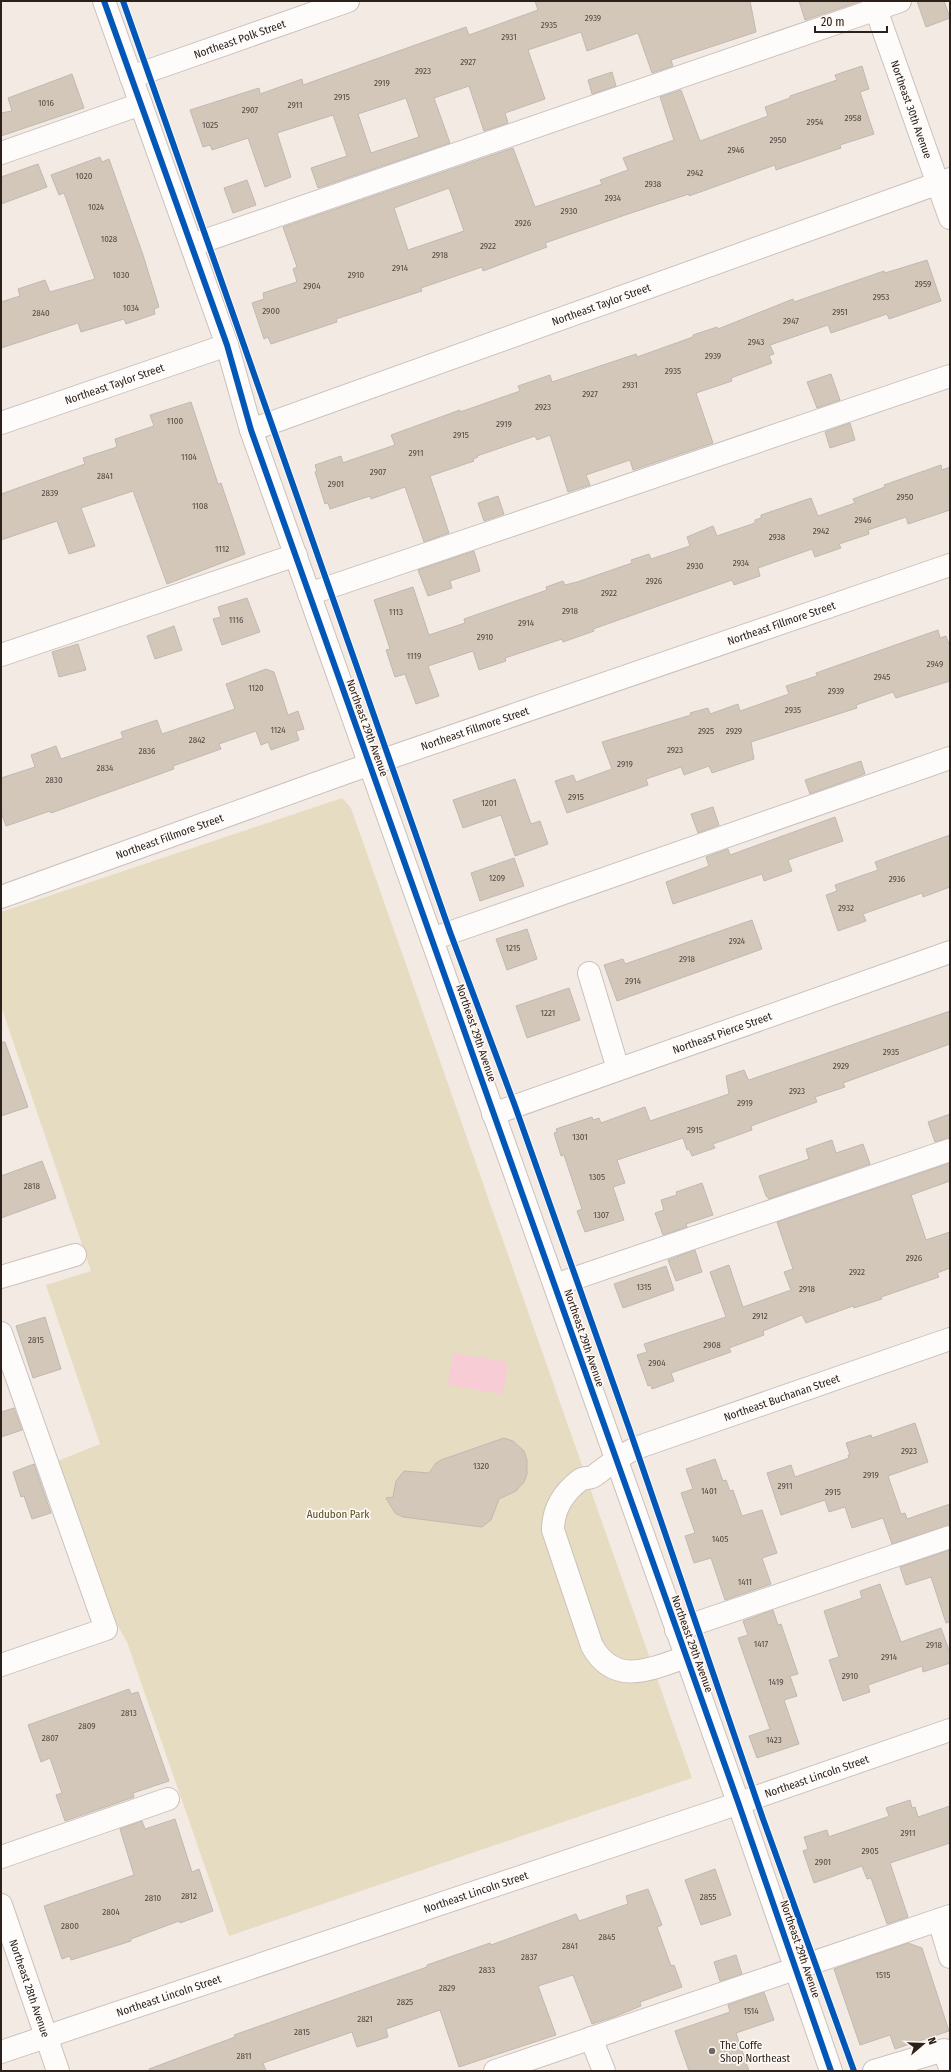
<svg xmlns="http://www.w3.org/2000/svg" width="951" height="2072" font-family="'Fira Sans Condensed',sans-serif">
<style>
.green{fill:#e5dcc1}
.water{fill:#f7ccd5}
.building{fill:#d3c7ba;stroke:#c1b9b1;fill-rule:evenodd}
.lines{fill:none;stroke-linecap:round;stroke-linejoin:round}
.minor-casing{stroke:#cbc1bc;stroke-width:24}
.minor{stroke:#fdfcfb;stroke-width:22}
.cycleway-casing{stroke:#fef8f4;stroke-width:8}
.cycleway{stroke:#0057b8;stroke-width:6}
.poi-dot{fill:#716761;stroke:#fef8f4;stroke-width:1.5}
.labels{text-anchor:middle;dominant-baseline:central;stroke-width:3.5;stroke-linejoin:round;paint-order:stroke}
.number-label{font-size:9px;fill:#554a42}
.street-label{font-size:11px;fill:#2b201a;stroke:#fef8f4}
.park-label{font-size:11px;fill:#574f1d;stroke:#fef8f4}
.poi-label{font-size:11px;fill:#2b201a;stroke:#fef8f4;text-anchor:start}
</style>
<rect width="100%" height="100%" fill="#f4eae4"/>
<!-- green -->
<polygon class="green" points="342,798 351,808 692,1778 229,1936 127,1642 105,1603 55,1462 100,1444 46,1285 91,1271 1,1006 1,912"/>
<!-- water -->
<polygon class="water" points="453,1353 508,1362 503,1394 448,1385"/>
<!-- building -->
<g class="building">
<path d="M535,1H750L756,32L671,60L673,66L652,73L638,33L587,51L581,32L528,50L545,99L505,113L508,123L484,131L469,86L434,98L450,143L318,188L311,168L347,156L333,115L277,133L291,177L265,187L248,138L212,150L210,145L203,147L190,110L259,88L260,94L302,79L303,85L466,27L469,35L538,10ZM406,98L419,137L371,153L358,114Z"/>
<polygon points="799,1 861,1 805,20"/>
<polygon points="917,1 944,1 950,18 926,27"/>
<path d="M862,66L869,89L860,92L874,134L840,145L841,148L776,170L775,165L689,196V194L628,214L545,243L547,247L483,271L482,267L421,288L422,291L336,319L337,322L271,344L268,337L264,339L252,303L264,299L263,293L297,282L293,269L297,267L283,227L513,148L535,207L602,184L600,180L628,170L623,158L674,140L660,97L681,90L700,141L768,116L765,107L790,98V96L837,80L835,75ZM449,188L464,231L408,250L394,208Z"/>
<polygon points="612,72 616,86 592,94 588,80"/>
<polygon points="72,74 84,108 1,136 1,113 12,111 8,98"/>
<polygon points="100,157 102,162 109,159 143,255 159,307 154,309 155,314 126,324 124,319 81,332 78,323 1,348 1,302 20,296 18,289 45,280 50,292 95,279 64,193 59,195 51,175"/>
<polygon points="38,164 47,187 1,204 1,177"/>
<polygon points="247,180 256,205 233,213 224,188"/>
<polygon points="927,260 941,301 889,319 887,314 831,333 828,325 770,345 774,354 769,356 772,363 731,378 732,381 696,393 713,443 633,470 630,460 586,475 590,485 568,492 550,435 537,440 535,436 477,456 478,457 473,459 474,461 430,476 449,533 424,542 405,487 371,499 370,496 330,509 328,503 325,504 315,472 317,471 315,465 341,456 343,463 345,462 395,445 391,435 460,410 460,412 520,391 518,386 550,375 552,382 636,354 637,357 693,337 693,335 717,327 718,329 793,299 794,302 884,271 885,273"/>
<polygon points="831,374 840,400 817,408 807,382"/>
<polygon points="191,402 218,484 221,483 245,554 167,584 133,491 81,508 95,546 69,554 57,521 1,540 1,494 85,464 83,458 117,447 115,439 154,426 150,415"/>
<polygon points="850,423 855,440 830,448 825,432"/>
<polygon points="941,465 942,470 950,467 950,510 908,524 906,517 868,530 869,534 839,544 841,548 815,557 812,549 758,568 760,576 734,585 732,580 593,629 594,631 563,642 562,639 505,658 506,661 479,670 473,651 428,666 439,696 416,704 405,674 395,677 386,650 390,649 374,600 413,587 429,635 465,623 464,619 547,590 546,587 563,581 565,585 577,582 632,563 631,560 649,554 651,559 690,546 687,537 713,526 717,536 755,523 755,520 761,518 761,515 811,498 818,516 855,503 853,499 885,487 884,485"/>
<polygon points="498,496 504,514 484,521 478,503"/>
<polygon points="474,551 480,571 450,581 452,588 428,596 418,570"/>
<polygon points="247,598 260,632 222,645 213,619 221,617 218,607"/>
<polygon points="174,626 182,650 155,659 147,636"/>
<polygon points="938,630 940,638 946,636 950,647 950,681 896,698 893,692 856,705 857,708 751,742 754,759 712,773 709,766 684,775 681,767 646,779 648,785 567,813 555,781 573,775 576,782 612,769 602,742 691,715 690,713 708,708 710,714 738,704 740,711 789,694 786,686 817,676 816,673"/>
<polygon points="78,644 86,670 59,677 52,652"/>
<polygon points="266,669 274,672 288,715 298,711 304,729 296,731 299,740 271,750 268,742 261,745 256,731 219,744 221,749 173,766 174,769 51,813 50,811 6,826 1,812 1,778 35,767 31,755 56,746 61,759 123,738 121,732 157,720 162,734 235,709 226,684"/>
<polygon points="861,761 865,774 810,794 805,780"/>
<polygon points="515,779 531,824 540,821 548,844 515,856 501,815 463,828 453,800"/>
<polygon points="713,807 719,825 698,833 691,814"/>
<polygon points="835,817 843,841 788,860 792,871 764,881 762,874 673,904 666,882 709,866 706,857 728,849 730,855"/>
<polygon points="950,835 950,887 923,897 922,893 863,914 866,921 838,931 826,895 837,891 835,885 878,870 875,862"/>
<polygon points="514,858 524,886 480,901 471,873"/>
<polygon points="752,920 762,949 617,1001 604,965 623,959 625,964"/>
<polygon points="527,929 537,959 507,970 496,939"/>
<polygon points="569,988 580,1020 527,1038 516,1006"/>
<polygon points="950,1011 950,1044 843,1083 845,1087 815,1097 817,1102 751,1126 752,1130 713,1144 715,1148 692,1156 689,1149 687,1150 683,1138 617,1160 625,1183 613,1187 624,1220 585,1232 577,1211 582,1209 564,1155 561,1156 554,1133 557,1132 556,1129 592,1117 593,1120 599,1118 601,1123 645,1107 650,1121 729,1094 726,1076 744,1070 748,1079 749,1080"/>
<polygon points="1,1042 5,1042 28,1107 1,1116"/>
<polygon points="950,1114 950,1138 935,1142 928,1122"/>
<polygon points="832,1140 836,1153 863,1144 870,1164 769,1199 766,1196 759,1176 809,1159 806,1149"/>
<polygon points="42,1161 56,1198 1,1218 1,1176"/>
<polygon points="950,1163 950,1181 911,1195 926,1240 950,1232 950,1268 937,1273 939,1277 881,1297 882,1299 854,1308 853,1306 806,1323 802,1315 763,1331 764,1335 729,1348 731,1352 671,1373 674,1381 652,1389 651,1385 648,1386 637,1355 647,1352 644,1344 726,1317 710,1272 729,1265 743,1307 791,1290 784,1272 793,1269 777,1222"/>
<polygon points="702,1183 713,1215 686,1224 687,1227 663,1235 655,1213 664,1210 661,1200 677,1195 676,1192"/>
<polygon points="695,1250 702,1272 676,1281 668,1260"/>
<polygon points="666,1266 674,1290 623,1308 614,1284"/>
<polygon points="45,1317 61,1369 33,1378 16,1326"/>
<polygon points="14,1408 22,1430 1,1437 1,1412"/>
<polygon points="915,1423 928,1462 888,1476 901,1514 905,1513 907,1519 950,1504 950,1525 892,1544 883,1518 852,1528 845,1507 829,1512 825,1500 781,1515 767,1473 791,1465 795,1477 849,1458 848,1455 850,1455 846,1443 871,1435 872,1438"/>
<polygon points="504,1438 513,1441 524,1451 527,1460 527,1474 524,1482 516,1491 499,1499 491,1520 482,1527 403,1517 395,1513 386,1498 393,1497 396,1481 404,1471 429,1473 436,1463 441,1460"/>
<polygon points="715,1459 723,1481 726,1480 730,1491 733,1490 742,1516 762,1510 777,1553 762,1558 771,1584 725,1600 711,1558 694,1563 685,1536 695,1533 681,1493 693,1489 686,1469"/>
<polygon points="34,1464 51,1513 32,1519 24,1496 21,1497 13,1472"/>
<polygon points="950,1550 950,1622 946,1623 931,1577 906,1585 900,1567"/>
<polygon points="880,1584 901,1642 941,1628 950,1653 950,1663 923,1672 922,1666 868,1685 870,1692 843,1701 829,1660 839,1657 824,1611 862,1598 860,1591"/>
<polygon points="773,1610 778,1625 781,1624 798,1674 790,1676 797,1696 784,1700 799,1744 757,1758 749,1736 770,1729 738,1638 748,1635 743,1621"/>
<polygon points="129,1689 131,1694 138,1692 169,1781 133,1793 134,1797 65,1821 56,1795 62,1793 50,1758 41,1762 28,1725"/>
<polygon points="910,1800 912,1808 915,1807 918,1817 950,1806 950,1843 890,1863 908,1917 887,1924 871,1878 867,1879 862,1866 814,1883 803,1851 808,1849 804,1837 827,1830 829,1837 831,1836 887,1817 889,1816 886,1808"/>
<polygon points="175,1819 192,1872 199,1869 213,1911 180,1923 179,1921 131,1939 131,1941 71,1960 70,1956 62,1959 44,1906 134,1875 120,1829 142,1821 145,1829"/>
<polygon points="715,1869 731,1915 701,1925 685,1880"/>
<polygon points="648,1889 662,1925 657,1927 671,1966 674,1965 682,1987 640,2002 641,2006 614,2017 592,2024 573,1975 538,1986 556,2035 459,2067 440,2010 386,2029 388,2037 357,2047 352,2032 263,2063 266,2071 150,2071 149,2069 235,2037 234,2035 427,1967 427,1965 490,1943 491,1945 576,1914 579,1921 628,1904 626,1896"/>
<polygon points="908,1943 922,1948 949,2031 895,2049 890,2035 860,2045 834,1969"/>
<polygon points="736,1955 742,1974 720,1981 714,1962"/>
<polygon points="764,1992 774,2020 736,2033 749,2071 689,2071 675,2031 730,2012 728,2005"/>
</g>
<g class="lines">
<defs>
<g id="minor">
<polyline points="104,1 227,345 251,430 738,1802 831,2071"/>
<path id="s1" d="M873,1L950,218"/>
<path id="s2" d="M131,77L348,1"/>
<polyline points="1,153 141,104"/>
<polyline points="192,245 900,1"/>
<path id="s3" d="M1,423L227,345"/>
<path id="s4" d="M251,430L950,179"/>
<polyline points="309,594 950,376"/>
<polyline points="1,655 296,555"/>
<path id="s5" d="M1,897L348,772L950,565"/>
<polyline points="432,939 950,758"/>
<polyline points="589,973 618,1069"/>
<path id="s6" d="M493,1114L950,952"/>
<polyline points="1,1277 75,1255"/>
<polyline points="555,1285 950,1150"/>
<polyline points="1,1333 106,1629 1,1665"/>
<polyline points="676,1630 950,1537"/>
<path id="s7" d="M686,1657C651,1669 615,1687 592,1646L553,1530C553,1509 563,1493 580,1480C584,1477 590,1479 594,1476C610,1464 618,1457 636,1448L950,1339"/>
<polyline points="1,1857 168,1799"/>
<path id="s8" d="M1,1905L58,2071"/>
<polyline points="939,1920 950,1957"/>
<polyline points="591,2038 604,2071"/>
<path id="s9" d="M1,2052L713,1812L950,1730"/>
<polyline points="495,2071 950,1916"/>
<polyline points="874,2071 944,2050 950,2068"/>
</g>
</defs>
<!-- minor casing -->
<use href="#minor" class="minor-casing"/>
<!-- minor -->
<use href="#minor" class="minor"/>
<defs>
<g id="cycleway">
<polyline points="104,1 227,345 251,430 738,1802 831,2071"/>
<polyline points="123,1 450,932 515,1106 629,1428 763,1819 854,2071"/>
</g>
</defs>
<!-- cycleway casing -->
<use href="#cycleway" class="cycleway-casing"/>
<!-- cycleway -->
<use href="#cycleway" class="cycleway"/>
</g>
<!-- markers -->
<circle class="poi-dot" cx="712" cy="2051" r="4"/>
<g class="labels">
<!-- number labels -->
<g class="number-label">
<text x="593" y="18">2939</text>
<text x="549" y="25">2935</text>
<text x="509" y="37">2931</text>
<text x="468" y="62">2927</text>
<text x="423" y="71">2923</text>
<text x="382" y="83">2919</text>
<text x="342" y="97">2915</text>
<text x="46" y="103">1016</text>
<text x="295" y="105">2911</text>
<text x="250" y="110">2907</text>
<text x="853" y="118">2958</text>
<text x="815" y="122">2954</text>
<text x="210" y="125">1025</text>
<text x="778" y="140">2950</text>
<text x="736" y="150">2946</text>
<text x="695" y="173">2942</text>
<text x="84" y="176">1020</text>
<text x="653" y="184">2938</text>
<text x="613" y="198">2934</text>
<text x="96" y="207">1024</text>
<text x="569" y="211">2930</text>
<text x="523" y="223">2926</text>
<text x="109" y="239">1028</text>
<text x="488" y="246">2922</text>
<text x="440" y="255">2918</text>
<text x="400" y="268">2914</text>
<text x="121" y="275">1030</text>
<text x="356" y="275">2910</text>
<text x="923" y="284">2959</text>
<text x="312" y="286">2904</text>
<text x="881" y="297">2953</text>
<text x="131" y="308">1034</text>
<text x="271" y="311">2900</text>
<text x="840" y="312">2951</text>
<text x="41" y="313">2840</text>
<text x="791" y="321">2947</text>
<text x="756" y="342">2943</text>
<text x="713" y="356">2939</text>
<text x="673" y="371">2935</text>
<text x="630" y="385">2931</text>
<text x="590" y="394">2927</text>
<text x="543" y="407">2923</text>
<text x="175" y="421">1100</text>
<text x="504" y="424">2919</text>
<text x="461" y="435">2915</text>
<text x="416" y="453">2911</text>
<text x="189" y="457">1104</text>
<text x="378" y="472">2907</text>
<text x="105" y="476">2841</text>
<text x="336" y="484">2901</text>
<text x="50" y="493">2839</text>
<text x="905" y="497">2950</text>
<text x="200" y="506">1108</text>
<text x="863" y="520">2946</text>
<text x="821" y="531">2942</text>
<text x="777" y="537">2938</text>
<text x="222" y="549">1112</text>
<text x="741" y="563">2934</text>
<text x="695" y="566">2930</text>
<text x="654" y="581">2926</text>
<text x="609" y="593">2922</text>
<text x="570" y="611">2918</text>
<text x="396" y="612">1113</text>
<text x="236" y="620">1116</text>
<text x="526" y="623">2914</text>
<text x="485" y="637">2910</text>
<text x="414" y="656">1119</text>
<text x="935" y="664">2949</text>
<text x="882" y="677">2945</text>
<text x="256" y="688">1120</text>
<text x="836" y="691">2939</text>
<text x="793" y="710">2935</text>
<text x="278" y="730">1124</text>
<text x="706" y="731">2925</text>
<text x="734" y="731">2929</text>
<text x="197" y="740">2842</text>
<text x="675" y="750">2923</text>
<text x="147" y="751">2836</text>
<text x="625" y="764">2919</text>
<text x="105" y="768">2834</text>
<text x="54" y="780">2830</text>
<text x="576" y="797">2915</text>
<text x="489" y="803">1201</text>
<text x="497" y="878">1209</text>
<text x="897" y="879">2936</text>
<text x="846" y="908">2932</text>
<text x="737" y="941">2924</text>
<text x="513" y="948">1215</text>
<text x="687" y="959">2918</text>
<text x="633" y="981">2914</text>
<text x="548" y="1013">1221</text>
<text x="891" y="1052">2935</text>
<text x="841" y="1066">2929</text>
<text x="797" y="1091">2923</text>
<text x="745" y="1103">2919</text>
<text x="695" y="1130">2915</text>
<text x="580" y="1137">1301</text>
<text x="597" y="1177">1305</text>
<text x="32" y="1186">2818</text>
<text x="601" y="1215">1307</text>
<text x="914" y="1258">2926</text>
<text x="857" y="1272">2922</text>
<text x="644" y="1287">1315</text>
<text x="807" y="1289">2918</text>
<text x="760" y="1316">2912</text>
<text x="36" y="1340">2815</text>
<text x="712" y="1345">2908</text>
<text x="657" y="1363">2904</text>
<text x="909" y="1451">2923</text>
<text x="481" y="1466">1320</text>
<text x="871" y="1475">2919</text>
<text x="785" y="1486">2911</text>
<text x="709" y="1491">1401</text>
<text x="833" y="1492">2915</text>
<text x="720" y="1539">1405</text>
<text x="745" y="1582">1411</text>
<text x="761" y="1644">1417</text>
<text x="934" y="1645">2918</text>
<text x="889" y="1657">2914</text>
<text x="850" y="1676">2910</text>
<text x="776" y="1682">1419</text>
<text x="129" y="1713">2813</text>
<text x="87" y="1726">2809</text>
<text x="50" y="1738">2807</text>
<text x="774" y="1740">1423</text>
<text x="908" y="1833">2911</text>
<text x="870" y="1851">2905</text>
<text x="823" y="1862">2901</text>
<text x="189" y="1896">2812</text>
<text x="708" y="1897">2855</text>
<text x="153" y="1898">2810</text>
<text x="111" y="1912">2804</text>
<text x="70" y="1926">2800</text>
<text x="607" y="1937">2845</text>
<text x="570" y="1946">2841</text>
<text x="529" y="1957">2837</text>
<text x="487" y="1970">2833</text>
<text x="883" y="1975">1515</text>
<text x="447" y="1988">2829</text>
<text x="405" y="2002">2825</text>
<text x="751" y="2011">1514</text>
<text x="365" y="2019">2821</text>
<text x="302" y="2032">2815</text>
<text x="244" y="2056">2811</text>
</g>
<!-- street labels -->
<g class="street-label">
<text stroke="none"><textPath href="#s2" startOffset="115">Northeast Polk Street</textPath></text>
<text stroke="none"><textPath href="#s1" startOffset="115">Northeast 30th Avenue</textPath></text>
<text stroke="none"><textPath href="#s4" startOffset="372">Northeast Taylor Street</textPath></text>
<text stroke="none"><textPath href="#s3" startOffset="120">Northeast Taylor Street</textPath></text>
<text stroke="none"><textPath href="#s5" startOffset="827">Northeast Fillmore Street</textPath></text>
<text transform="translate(367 728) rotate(70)">Northeast 29th Avenue</text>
<text stroke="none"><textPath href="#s5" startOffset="503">Northeast Fillmore Street</textPath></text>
<text stroke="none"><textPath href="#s5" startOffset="179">Northeast Fillmore Street</textPath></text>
<text transform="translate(476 1033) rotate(71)">Northeast 29th Avenue</text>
<text stroke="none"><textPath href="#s6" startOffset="243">Northeast Pierce Street</textPath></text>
<text transform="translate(584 1338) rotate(71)">Northeast 29th Avenue</text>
<text stroke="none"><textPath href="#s7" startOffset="507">Northeast Buchanan Street</textPath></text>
<text transform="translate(692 1644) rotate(70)">Northeast 29th Avenue</text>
<text stroke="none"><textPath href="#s9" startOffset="861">Northeast Lincoln Street</textPath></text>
<text stroke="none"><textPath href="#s9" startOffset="501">Northeast Lincoln Street</textPath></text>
<text transform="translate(800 1949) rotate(71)">Northeast 29th Avenue</text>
<text stroke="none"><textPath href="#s8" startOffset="88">Northeast 28th Avenue</textPath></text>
<text stroke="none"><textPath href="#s9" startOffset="177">Northeast Lincoln Street</textPath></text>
</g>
<!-- park labels -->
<g class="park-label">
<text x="338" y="1514">Audubon Park</text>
</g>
<!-- poi labels -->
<g class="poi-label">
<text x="720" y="2045">The Coffe<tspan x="720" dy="13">Shop Northeast</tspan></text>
</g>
</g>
<!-- border -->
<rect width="951" height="2072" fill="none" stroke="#2b201a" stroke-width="4"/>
<!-- north arrow -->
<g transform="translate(923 2044) rotate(71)" stroke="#fef8f4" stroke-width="3" paint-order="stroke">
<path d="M0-3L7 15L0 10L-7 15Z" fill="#2b201a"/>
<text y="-6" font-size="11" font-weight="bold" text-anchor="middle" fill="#2b201a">N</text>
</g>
<!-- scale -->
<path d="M815 26v6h72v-6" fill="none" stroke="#2b201a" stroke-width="2"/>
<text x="821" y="26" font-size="12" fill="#2b201a" stroke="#fef8f4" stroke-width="3" paint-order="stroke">20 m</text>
</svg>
